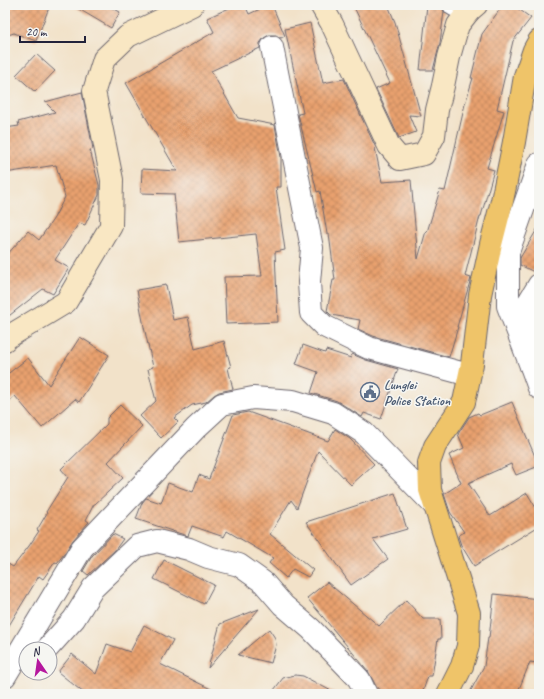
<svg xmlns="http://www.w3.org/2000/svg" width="544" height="699" font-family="Caveat,sans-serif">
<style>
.building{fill:url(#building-cross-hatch)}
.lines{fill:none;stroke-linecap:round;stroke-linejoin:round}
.minor-casing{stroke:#6b656d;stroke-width:24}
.secondary-casing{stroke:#6b656d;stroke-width:24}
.primary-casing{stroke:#6b656d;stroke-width:24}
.minor{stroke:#fff;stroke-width:22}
.secondary{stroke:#f9e7c3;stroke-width:22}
.primary{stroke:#efc469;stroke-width:22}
.labels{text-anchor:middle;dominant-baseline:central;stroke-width:3;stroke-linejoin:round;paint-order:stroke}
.service-label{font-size:14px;font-weight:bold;fill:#4e5e75;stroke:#f6f6f2;text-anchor:start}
</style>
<defs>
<pattern id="building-cross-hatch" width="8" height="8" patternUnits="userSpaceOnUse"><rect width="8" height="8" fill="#e9a16e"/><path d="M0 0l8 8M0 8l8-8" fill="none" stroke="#bc835c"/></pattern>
</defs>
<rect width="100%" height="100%" fill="#f6f6f2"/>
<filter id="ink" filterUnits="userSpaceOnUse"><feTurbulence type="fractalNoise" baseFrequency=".025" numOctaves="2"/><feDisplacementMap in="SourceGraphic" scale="8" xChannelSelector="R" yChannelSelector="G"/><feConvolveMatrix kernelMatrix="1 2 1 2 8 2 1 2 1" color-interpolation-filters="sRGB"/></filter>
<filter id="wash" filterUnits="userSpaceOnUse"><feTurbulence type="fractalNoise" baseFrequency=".012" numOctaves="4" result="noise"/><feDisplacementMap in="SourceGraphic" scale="16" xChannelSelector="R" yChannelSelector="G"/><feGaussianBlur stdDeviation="0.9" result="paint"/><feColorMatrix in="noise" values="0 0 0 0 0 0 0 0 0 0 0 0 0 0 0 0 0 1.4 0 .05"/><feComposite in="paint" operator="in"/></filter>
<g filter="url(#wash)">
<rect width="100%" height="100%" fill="#f2e2c9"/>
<g id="blocks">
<!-- building -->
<g class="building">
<polygon points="5,5 50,5 36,41 14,33 5,36"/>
<polygon points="72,5 107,5 120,12 111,28"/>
<polygon points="236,5 245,5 249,14 269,5 272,5 285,36 281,38 276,35 269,35 264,38 260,43 260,48 211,71 238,118 275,125 281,157 281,187 276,187 285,250 275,252 278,322 226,324 224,277 262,276 256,234 179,242 174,194 141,193 142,169 177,171 126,83 214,32 207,18"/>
<polygon points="353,5 388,5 395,22 421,116 409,115 416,132 399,138 376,89 390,83"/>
<polygon points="427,5 442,7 444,11 440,43 433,70 420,70"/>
<polygon points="503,5 513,5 531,18 513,41 497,109 504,111 487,168 494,170 481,216 480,216 465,276 471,278 457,327 458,327 449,357 373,336 358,329 360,320 331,315 327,311 333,280 335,280 329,234 327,234 320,191 317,192 300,122 298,114 303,113 285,29 310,23 323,83 344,79 353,99 376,148 375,148 382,182 411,180 418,259 426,231 427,232 440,190 445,191 465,104 473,78 471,78 482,34"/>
<polygon points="36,54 55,71 35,92 16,75"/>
<polygon points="82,92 93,149 90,150 99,185 99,195 85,225 79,223 55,260 69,268 53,294 43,289 5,319 5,257 28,231 39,240 54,218 65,197 56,165 5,173 5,128 19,126 18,122 55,112 45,102"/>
<polygon points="539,226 539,273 536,273 520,265 520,258"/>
<polygon points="166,285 173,320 188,317 195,349 224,341 231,367 228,368 233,389 219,392 214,395 206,402 192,405 174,418 178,422 161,438 140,416 156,401 148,369 153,367 144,327 137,290"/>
<polygon points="80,337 109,355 79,402 75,399 42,428 15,396 5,405 5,376 28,358 49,385"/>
<polygon points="303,345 325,353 326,350 351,358 352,354 366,360 398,369 381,419 364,413 362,417 337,401 311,393 318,372 296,364"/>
<polygon points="512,402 539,466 516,475 511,464 468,483 490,516 527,493 539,513 539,526 474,566 461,545 458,536 464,532 450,512 444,494 461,483 449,455 464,448 458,434 469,417 478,413 480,415"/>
<polygon points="120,405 142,426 108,462 123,478 95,504 94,504 86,520 89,522 73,540 64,554 57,563 55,562 43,579 39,576 5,632 5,562 13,567 29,546 39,531 37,530 47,513 46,512 68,477 61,469 107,424 107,418"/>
<polygon points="248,412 328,441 335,429 350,439 374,464 351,485 318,451 297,508 291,500 270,534 313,570 308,577 293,569 286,578 269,563 273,558 227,531 224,537 192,526 188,536 175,532 136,519 142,503 146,498 161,503 168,483 193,492 199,475 209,479 233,415"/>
<polygon points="395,493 407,529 373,539 388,559 351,585 306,522"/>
<polygon points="113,534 123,539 115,550 88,575 83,571 92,556"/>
<polygon points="164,560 214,585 204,604 154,579"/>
<polygon points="327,582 379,626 406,600 423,619 440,619 441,639 438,639 432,676 428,676 422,694 382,694 376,686 368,671 307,598"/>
<polygon points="494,594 539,599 539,648 537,663 530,662 517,694 469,694 484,666 488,638 489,638"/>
<polygon points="259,609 208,668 220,624"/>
<polygon points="144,625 173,640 160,664 221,694 85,694 58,672 72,654 96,674 107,644 130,652"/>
<polygon points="269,629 275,638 276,645 271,663 238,655"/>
<polygon points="295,675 303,676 337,694 271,694 283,678"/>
</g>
</g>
</g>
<g filter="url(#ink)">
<use href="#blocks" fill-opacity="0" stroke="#6b656d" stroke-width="1"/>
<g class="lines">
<defs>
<g id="minor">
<polyline points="454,5 469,11"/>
<polyline points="272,47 312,248 309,282 311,313 324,326 369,348 469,375"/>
<polyline points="539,285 525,308 531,366 539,388"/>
<polyline points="531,366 508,306 508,252 539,164"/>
<polyline points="47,649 74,619 93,588 137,546 157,541 189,549 208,557 239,565 263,582 283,605 311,629 359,679 366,694"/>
<polyline points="5,676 82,548 196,428 222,404 253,398 293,401 333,413 364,433 434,505"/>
</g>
<g id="secondary">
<polyline points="321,5 332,24 389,146 400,159 424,154 434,136 437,110 443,86 449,57 458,25 469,11 476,5"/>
<polyline points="5,340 8,337 66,302 111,226 112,180 94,91 104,59 128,36 192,5"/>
</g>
<polyline id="primary" points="448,694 462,666 468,646 469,613 430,490 429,463 435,446 464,402 472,364 480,295 491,244 502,201 514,142 525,76 534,50 539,41"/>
</defs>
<!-- minor casing -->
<use href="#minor" class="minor-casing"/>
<!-- secondary casing -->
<use href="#secondary" class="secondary-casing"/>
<!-- primary casing -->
<use href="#primary" class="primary-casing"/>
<!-- minor -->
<use href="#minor" class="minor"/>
<!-- secondary -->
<use href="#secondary" class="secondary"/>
<!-- primary -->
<use href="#primary" class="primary"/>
</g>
</g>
<!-- icons -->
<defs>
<symbol id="civic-ring" viewBox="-11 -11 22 22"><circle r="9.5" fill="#f6f6f2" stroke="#5c6f8a" stroke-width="1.5"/><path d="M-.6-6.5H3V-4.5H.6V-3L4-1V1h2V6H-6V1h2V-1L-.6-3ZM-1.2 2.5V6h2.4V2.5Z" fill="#5c6f8a"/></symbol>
</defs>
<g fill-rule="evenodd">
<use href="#civic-ring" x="359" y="381" width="22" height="22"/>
</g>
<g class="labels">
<!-- service labels -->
<g class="service-label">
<text x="384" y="384">Lunglei<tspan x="384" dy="16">Police Station</tspan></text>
</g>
</g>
<!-- margin -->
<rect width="544" height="699" fill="none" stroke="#f6f6f2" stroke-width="20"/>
<!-- north arrow -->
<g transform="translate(38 661) rotate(347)"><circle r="19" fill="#f6f6f2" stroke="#a1a1a9"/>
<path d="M0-3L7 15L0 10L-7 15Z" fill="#b5179e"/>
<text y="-6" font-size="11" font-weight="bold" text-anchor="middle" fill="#22223b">N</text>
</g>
<!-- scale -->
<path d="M20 36v6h65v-6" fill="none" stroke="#22223b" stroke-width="2"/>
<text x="26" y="36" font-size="12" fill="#22223b" stroke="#f6f6f2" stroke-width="3" paint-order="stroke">20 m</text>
</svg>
